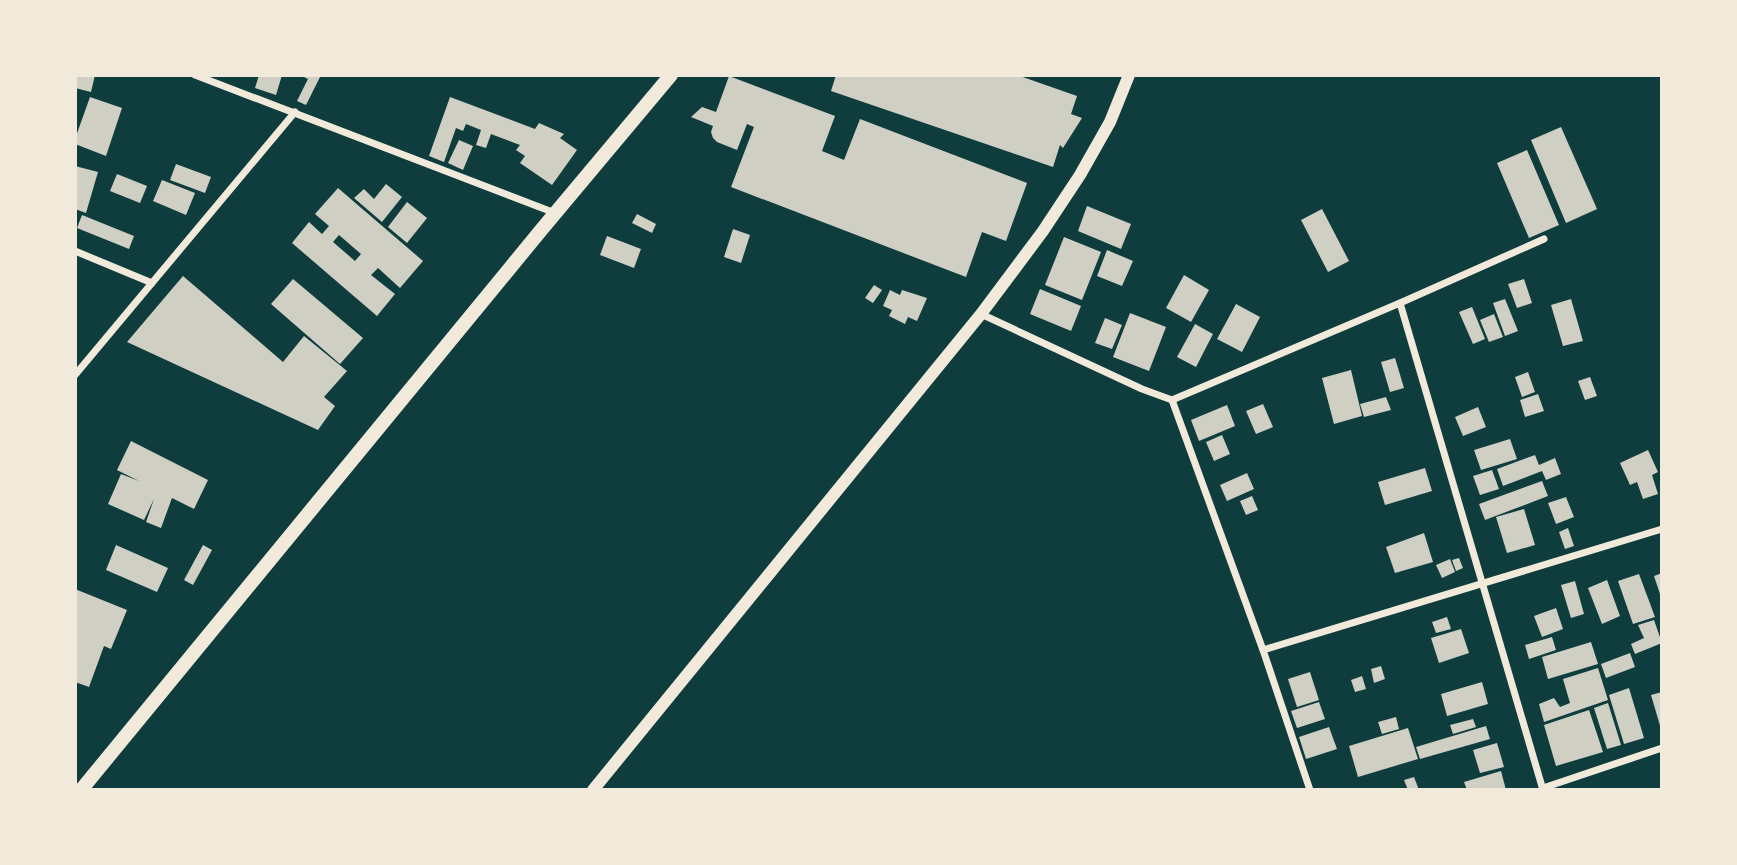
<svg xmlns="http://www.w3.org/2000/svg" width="1737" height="865" font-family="'DM Sans',sans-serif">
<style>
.building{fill:#cfcfc3;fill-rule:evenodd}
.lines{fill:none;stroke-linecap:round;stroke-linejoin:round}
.minor{stroke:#f1e9da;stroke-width:7}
.tertiary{stroke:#f1e9da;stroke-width:12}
.primary{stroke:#f1e9da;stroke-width:14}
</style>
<rect width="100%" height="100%" fill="#0f3d3e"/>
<!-- building -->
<g class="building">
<polygon points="75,75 95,75 91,92 75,88"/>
<polygon points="259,75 282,75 276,95 255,88"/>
<polygon points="300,75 321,75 306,105 297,101 308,79"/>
<polygon points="836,75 1017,75 1077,96 1071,114 1082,118 1063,148 1060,145 1053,167 831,91"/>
<polygon points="729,76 835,116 822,151 844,160 860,119 1027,183 1006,241 982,232 966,277 731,187 754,127 747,124 737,150 717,142 713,138 711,132 713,126 691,117 702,107 716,112"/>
<polygon points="90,97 122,108 106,156 75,144 75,139"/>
<polygon points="450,97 535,129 539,123 564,134 560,138 577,150 552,185 520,163 525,156 516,150 520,145 491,134 486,148 476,145 481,130 466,124 463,131 456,128 444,162 429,156"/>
<polygon points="1561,127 1597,209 1566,223 1531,140"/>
<polygon points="459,140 473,146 463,170 448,163"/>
<polygon points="1527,150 1559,225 1529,238 1497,163"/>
<polygon points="176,164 211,177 205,193 170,180"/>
<polygon points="75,166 98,172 86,213 75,209"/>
<polygon points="117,174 147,186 140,203 110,191"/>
<polygon points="162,180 195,193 186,215 153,201"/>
<polygon points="386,184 402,197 382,222 354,198 364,189 374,199"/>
<path d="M338,188L423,261L400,288L378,268L371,275L395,294L377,316L292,243L309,222L322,234L329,226L315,214ZM339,235L361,254L355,261L333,242Z"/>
<polygon points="407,202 427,218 407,243 388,227"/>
<polygon points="1087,206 1131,224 1121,249 1078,231"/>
<polygon points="1322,209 1349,261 1328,272 1301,220"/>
<polygon points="637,214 656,224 652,233 632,223"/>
<polygon points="82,215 134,236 129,249 77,228"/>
<polygon points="733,229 750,235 741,263 724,257"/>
<polygon points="607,236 641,249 634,268 600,255"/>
<polygon points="1064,237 1101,252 1082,300 1045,285"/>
<polygon points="1107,250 1133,261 1122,286 1097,276"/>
<polygon points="1184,275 1209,290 1191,322 1166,308"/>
<polygon points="183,276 283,362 304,336 347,371 324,397 335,406 318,430 127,342"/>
<polygon points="293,279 363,338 340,364 271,304"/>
<polygon points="1524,279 1532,303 1517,308 1508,284"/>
<polygon points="874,285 882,290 873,303 865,298"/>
<polygon points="1040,289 1081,306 1071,331 1030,314"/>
<polygon points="890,290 900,295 902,290 927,298 917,321 908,317 905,324 889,316 892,310 883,306"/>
<polygon points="1505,299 1518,331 1505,336 1493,303"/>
<polygon points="1571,299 1583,341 1563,346 1551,305"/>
<polygon points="1236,304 1260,317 1242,352 1217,339"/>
<polygon points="1472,307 1485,339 1473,344 1459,312"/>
<polygon points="1130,313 1166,327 1149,371 1113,357"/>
<polygon points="1494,314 1503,337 1489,342 1480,320"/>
<polygon points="1105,318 1122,325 1112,349 1095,343"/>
<polygon points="1195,324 1213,334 1196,367 1177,357"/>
<polygon points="1395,358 1404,388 1390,392 1381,362"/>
<polygon points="1351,370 1362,416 1334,424 1322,378"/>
<polygon points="1528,372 1535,392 1522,397 1515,377"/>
<polygon points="1590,377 1597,396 1585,400 1578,381"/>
<polygon points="1538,394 1544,411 1525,417 1520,400"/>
<polygon points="1386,397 1391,410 1364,417 1360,404"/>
<polygon points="1263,404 1273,427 1256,434 1246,411"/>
<polygon points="1227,405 1235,426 1199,441 1191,420"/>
<polygon points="1478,407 1486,427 1463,436 1455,417"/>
<polygon points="1222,435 1230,454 1214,461 1206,442"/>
<polygon points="1510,439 1517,459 1481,470 1474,450"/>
<polygon points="131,441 208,480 194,509 172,498 161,528 146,522 154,499 144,520 108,504 121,474 139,481 117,470"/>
<polygon points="1648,450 1658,472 1652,475 1658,494 1643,499 1637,482 1630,485 1620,463"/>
<polygon points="1535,455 1539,465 1555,458 1561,474 1546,480 1542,471 1503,486 1497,469"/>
<polygon points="1425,468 1432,491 1385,505 1378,482"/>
<polygon points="1492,470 1499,489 1480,495 1473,476"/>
<polygon points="1247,473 1254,489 1227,501 1220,485"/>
<polygon points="1542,481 1548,496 1485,520 1479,504"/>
<polygon points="1252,496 1258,510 1246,515 1240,501"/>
<polygon points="1566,497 1574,517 1556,524 1548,503"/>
<polygon points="1524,509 1535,545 1507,553 1496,517"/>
<polygon points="1568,528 1574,546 1565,549 1559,532"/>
<polygon points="1424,533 1433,562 1395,573 1386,547"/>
<polygon points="116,545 168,568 157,592 106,570"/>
<polygon points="203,545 212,550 193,585 184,580"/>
<polygon points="1459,558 1463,568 1456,571 1452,560"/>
<polygon points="1450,559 1455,572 1442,578 1436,565"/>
<polygon points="1662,573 1662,597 1661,597 1654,576"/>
<polygon points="1639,574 1655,617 1633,624 1618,581"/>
<polygon points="1607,580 1620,616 1602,624 1588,588"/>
<polygon points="1575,581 1584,614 1571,618 1561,585"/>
<polygon points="75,589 127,610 111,649 104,646 89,687 75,682"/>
<polygon points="1556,608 1563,629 1542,637 1534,616"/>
<polygon points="1447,617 1451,629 1436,633 1432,622"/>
<polygon points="1654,620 1662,643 1635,654 1631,644 1644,638 1638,625"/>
<polygon points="1461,629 1469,653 1439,663 1431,638"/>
<polygon points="1552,637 1556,650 1529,659 1525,645"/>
<polygon points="1591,642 1598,664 1548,679 1542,657"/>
<polygon points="1630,653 1635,667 1606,678 1601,664"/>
<polygon points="1381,666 1385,679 1374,683 1371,669"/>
<polygon points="1598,668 1608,700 1544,722 1539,704 1554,698 1560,707 1570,703 1563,679"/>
<polygon points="1310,672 1319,700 1297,707 1288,679"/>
<polygon points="1362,676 1366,689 1355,692 1351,680"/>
<polygon points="1482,682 1488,704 1447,716 1441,694"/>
<polygon points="1629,688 1644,738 1624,744 1609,695"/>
<polygon points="1662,692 1662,729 1661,729 1651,695"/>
<polygon points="1319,702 1325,719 1297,728 1291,711"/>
<polygon points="1608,703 1621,745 1607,749 1594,708"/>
<polygon points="1589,710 1603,752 1556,766 1544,725"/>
<polygon points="1396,717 1399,729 1382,734 1378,722"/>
<polygon points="1473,719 1476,727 1453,734 1450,725"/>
<polygon points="1486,726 1490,739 1420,759 1416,747"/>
<polygon points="1329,727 1337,749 1306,759 1299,737"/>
<polygon points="1408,728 1418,759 1358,777 1349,746"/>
<polygon points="1497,743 1504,767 1480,773 1473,750"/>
<polygon points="1501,771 1506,790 1467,790 1464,782"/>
<polygon points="1414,777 1419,790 1408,790 1404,780"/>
</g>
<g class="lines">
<!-- minor -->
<g class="minor">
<polyline points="195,75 555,213"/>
<polyline points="75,251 152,283"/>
<polyline points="1400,303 1543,790"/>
<polyline points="981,314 1142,389 1172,400 1400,303 1544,239"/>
<polyline points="75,375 295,112"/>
<polyline points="1172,400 1263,650 1310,790"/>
<polyline points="1263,650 1662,529"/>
<polyline points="1543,788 1662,748"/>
</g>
<!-- tertiary -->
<polyline class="tertiary" points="593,790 981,314 1043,231 1080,175 1110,122 1129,75"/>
<!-- primary -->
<polyline class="primary" points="81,790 542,229 671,75"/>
</g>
<!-- border -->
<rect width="1737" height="865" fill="none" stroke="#f1e9da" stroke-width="154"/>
</svg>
